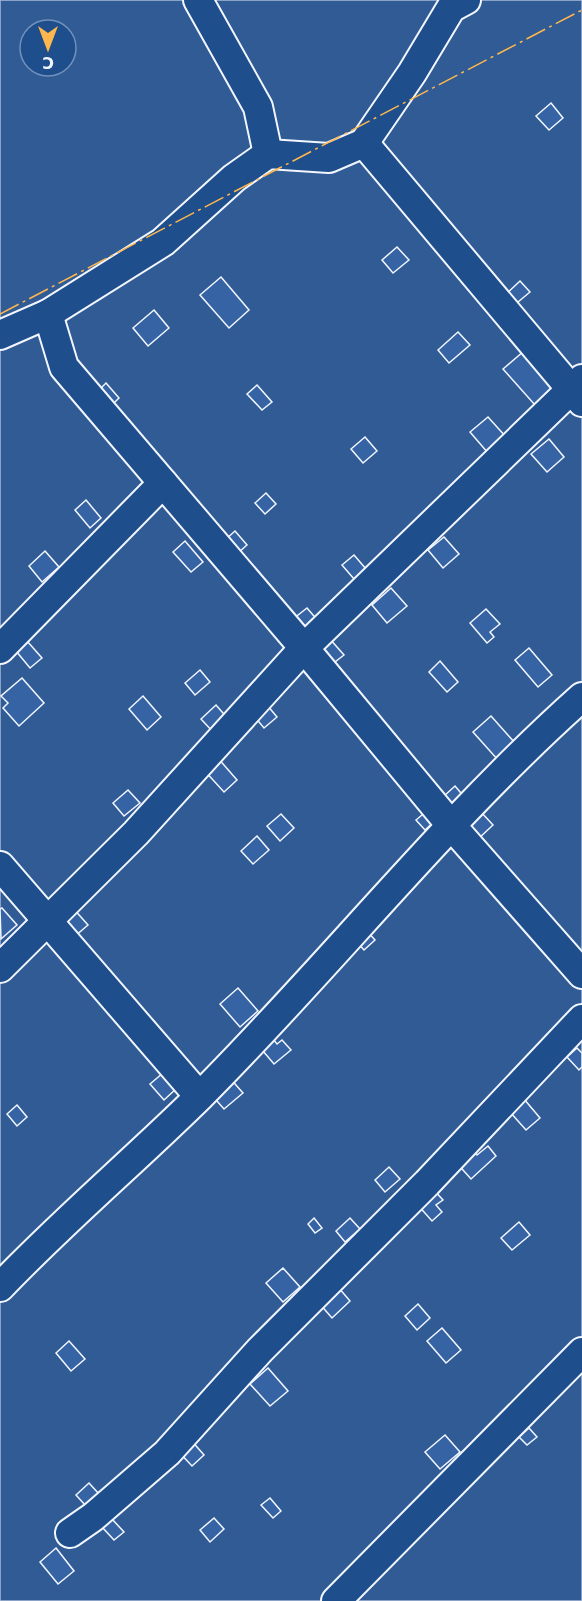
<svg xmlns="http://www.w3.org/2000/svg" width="582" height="1601" font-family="'DejaVu Sans',sans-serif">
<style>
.green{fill:#305b95;stroke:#a8bbd7;stroke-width:1.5;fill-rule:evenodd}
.building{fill:#3563a3;stroke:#f2f6ff;stroke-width:1.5}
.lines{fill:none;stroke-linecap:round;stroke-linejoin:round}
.minor-casing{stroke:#f2f6ff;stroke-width:32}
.minor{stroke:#1f4e8c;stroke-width:28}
.power{stroke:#ffb74d;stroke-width:1.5;stroke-dasharray:21 4.5 3 4.5;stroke-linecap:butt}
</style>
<rect width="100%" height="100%" fill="#1f4e8c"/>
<!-- green -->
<path class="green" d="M0,0H582V1601H0ZM30,30H66V66H30Z"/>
<!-- building -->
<g class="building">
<polygon points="551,103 563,118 549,130 536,116"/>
<polygon points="397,247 409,260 393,273 382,260"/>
<polygon points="221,277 249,310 229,328 200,295"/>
<polygon points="520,281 530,292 512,307 503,297"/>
<polygon points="154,310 169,328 148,346 133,328"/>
<polygon points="458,332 470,345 449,363 438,350"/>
<polygon points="524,351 556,387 535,405 503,369"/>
<polygon points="106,383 119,398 110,407 97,392"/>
<polygon points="257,385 272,402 262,410 247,394"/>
<polygon points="488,417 506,437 488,453 470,432"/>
<polygon points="365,437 377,451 363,463 351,449"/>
<polygon points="549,439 564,457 547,472 531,454"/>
<polygon points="266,493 276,504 265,514 255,503"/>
<polygon points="86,500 101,518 90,528 75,510"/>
<polygon points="235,531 247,545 237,554 225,540"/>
<polygon points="444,537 459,554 443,568 428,550"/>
<polygon points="185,541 203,562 191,572 173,552"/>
<polygon points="45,551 59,567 42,582 29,566"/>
<polygon points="354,555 366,569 354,579 342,565"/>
<polygon points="391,588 407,606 387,623 372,605"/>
<polygon points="307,608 319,622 306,634 293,619"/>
<polygon points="486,609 500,624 490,632 494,637 487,643 470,623"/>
<polygon points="329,638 344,655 331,665 317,649"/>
<polygon points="27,641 42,658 30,668 16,651"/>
<polygon points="529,648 552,675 538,687 515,660"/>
<polygon points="440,661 458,682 447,692 429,672"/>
<polygon points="200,670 210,682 195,695 185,683"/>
<polygon points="22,678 44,703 19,726 3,708 8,703 1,696"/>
<polygon points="143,696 161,717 147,730 129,709"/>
<polygon points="216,705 229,720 214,733 201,719"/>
<polygon points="267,705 277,717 264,728 254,716"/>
<polygon points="491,716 516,744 498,760 473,732"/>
<polygon points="217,757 237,780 224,792 203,769"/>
<polygon points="455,786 466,799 455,808 444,796"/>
<polygon points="128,790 140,803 124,816 113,803"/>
<polygon points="428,810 436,820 425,830 416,820"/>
<polygon points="481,812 493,825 477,840 464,826"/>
<polygon points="281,814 294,828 280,841 267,826"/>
<polygon points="257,836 269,850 253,864 241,851"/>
<polygon points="72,907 88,925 74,937 58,919"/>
<polygon points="2,908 17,925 1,939 0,909"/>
<polygon points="366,930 375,940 364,950 355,940"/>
<polygon points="238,988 258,1011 240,1027 220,1004"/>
<polygon points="269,1034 277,1044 282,1040 291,1050 274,1064 257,1044"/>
<polygon points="577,1048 582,1053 582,1067 579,1070 567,1057"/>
<polygon points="163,1073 177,1088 164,1100 150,1084"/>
<polygon points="228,1076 243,1093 224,1109 209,1092"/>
<polygon points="524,1099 540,1118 526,1130 510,1112"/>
<polygon points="17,1105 27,1117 17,1126 7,1114"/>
<polygon points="488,1146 496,1156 471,1179 455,1161 471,1147 477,1155"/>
<polygon points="389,1167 400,1179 385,1192 375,1180"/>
<polygon points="432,1188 443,1200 436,1205 442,1212 432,1221 416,1203"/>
<polygon points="314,1218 322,1228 315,1233 308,1224"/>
<polygon points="350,1218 360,1229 345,1242 336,1231"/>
<polygon points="519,1222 530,1235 512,1250 501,1238"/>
<polygon points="283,1268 300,1287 283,1302 266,1283"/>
<polygon points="338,1287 350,1301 332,1318 319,1303"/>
<polygon points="418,1304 430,1318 417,1330 405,1316"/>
<polygon points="442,1328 461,1350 446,1363 427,1341"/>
<polygon points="69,1341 85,1359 71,1371 56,1353"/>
<polygon points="268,1368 288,1391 270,1406 250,1384"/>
<polygon points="529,1428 537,1437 527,1445 519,1437"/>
<polygon points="445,1435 460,1452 440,1469 425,1452"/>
<polygon points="190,1439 204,1455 192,1466 177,1450"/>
<polygon points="89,1483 99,1494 86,1506 76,1495"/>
<polygon points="270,1498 281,1511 273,1518 261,1505"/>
<polygon points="214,1518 224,1529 210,1542 200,1530"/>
<polygon points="112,1519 124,1532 114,1540 102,1527"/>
<polygon points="56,1548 74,1571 58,1584 40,1562"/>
</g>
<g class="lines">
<defs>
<g id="minor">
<polyline points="198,0 258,107 268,154"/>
<polyline points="364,143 582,402"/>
<polyline points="48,314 64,367 304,648 450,824 582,974"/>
<polyline points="0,335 48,314 163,242 234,178 268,154 329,158 364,143 412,73 451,8 466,0"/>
<polyline points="0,649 163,483"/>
<polyline points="0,866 199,1096"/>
<polyline points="0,968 136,833 304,648 582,379"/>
<path d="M0,1287C64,1220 134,1161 200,1096C330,966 444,820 582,697"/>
<polyline points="70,1533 93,1517 167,1453 260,1350 427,1183 582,1019"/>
<polyline points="336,1601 582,1352"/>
</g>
</defs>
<!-- minor casing -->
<use href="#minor" class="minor-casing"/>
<!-- minor -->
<use href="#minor" class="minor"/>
<!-- power -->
<polyline class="power" points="0,314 582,10"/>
</g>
<!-- north arrow -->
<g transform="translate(48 48) rotate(180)"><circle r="28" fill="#1f4e8c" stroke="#7391ba" stroke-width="1.5"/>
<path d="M0-4.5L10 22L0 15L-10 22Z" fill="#ffb74d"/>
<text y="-9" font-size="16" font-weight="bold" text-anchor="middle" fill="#f2f6ff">С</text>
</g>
</svg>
